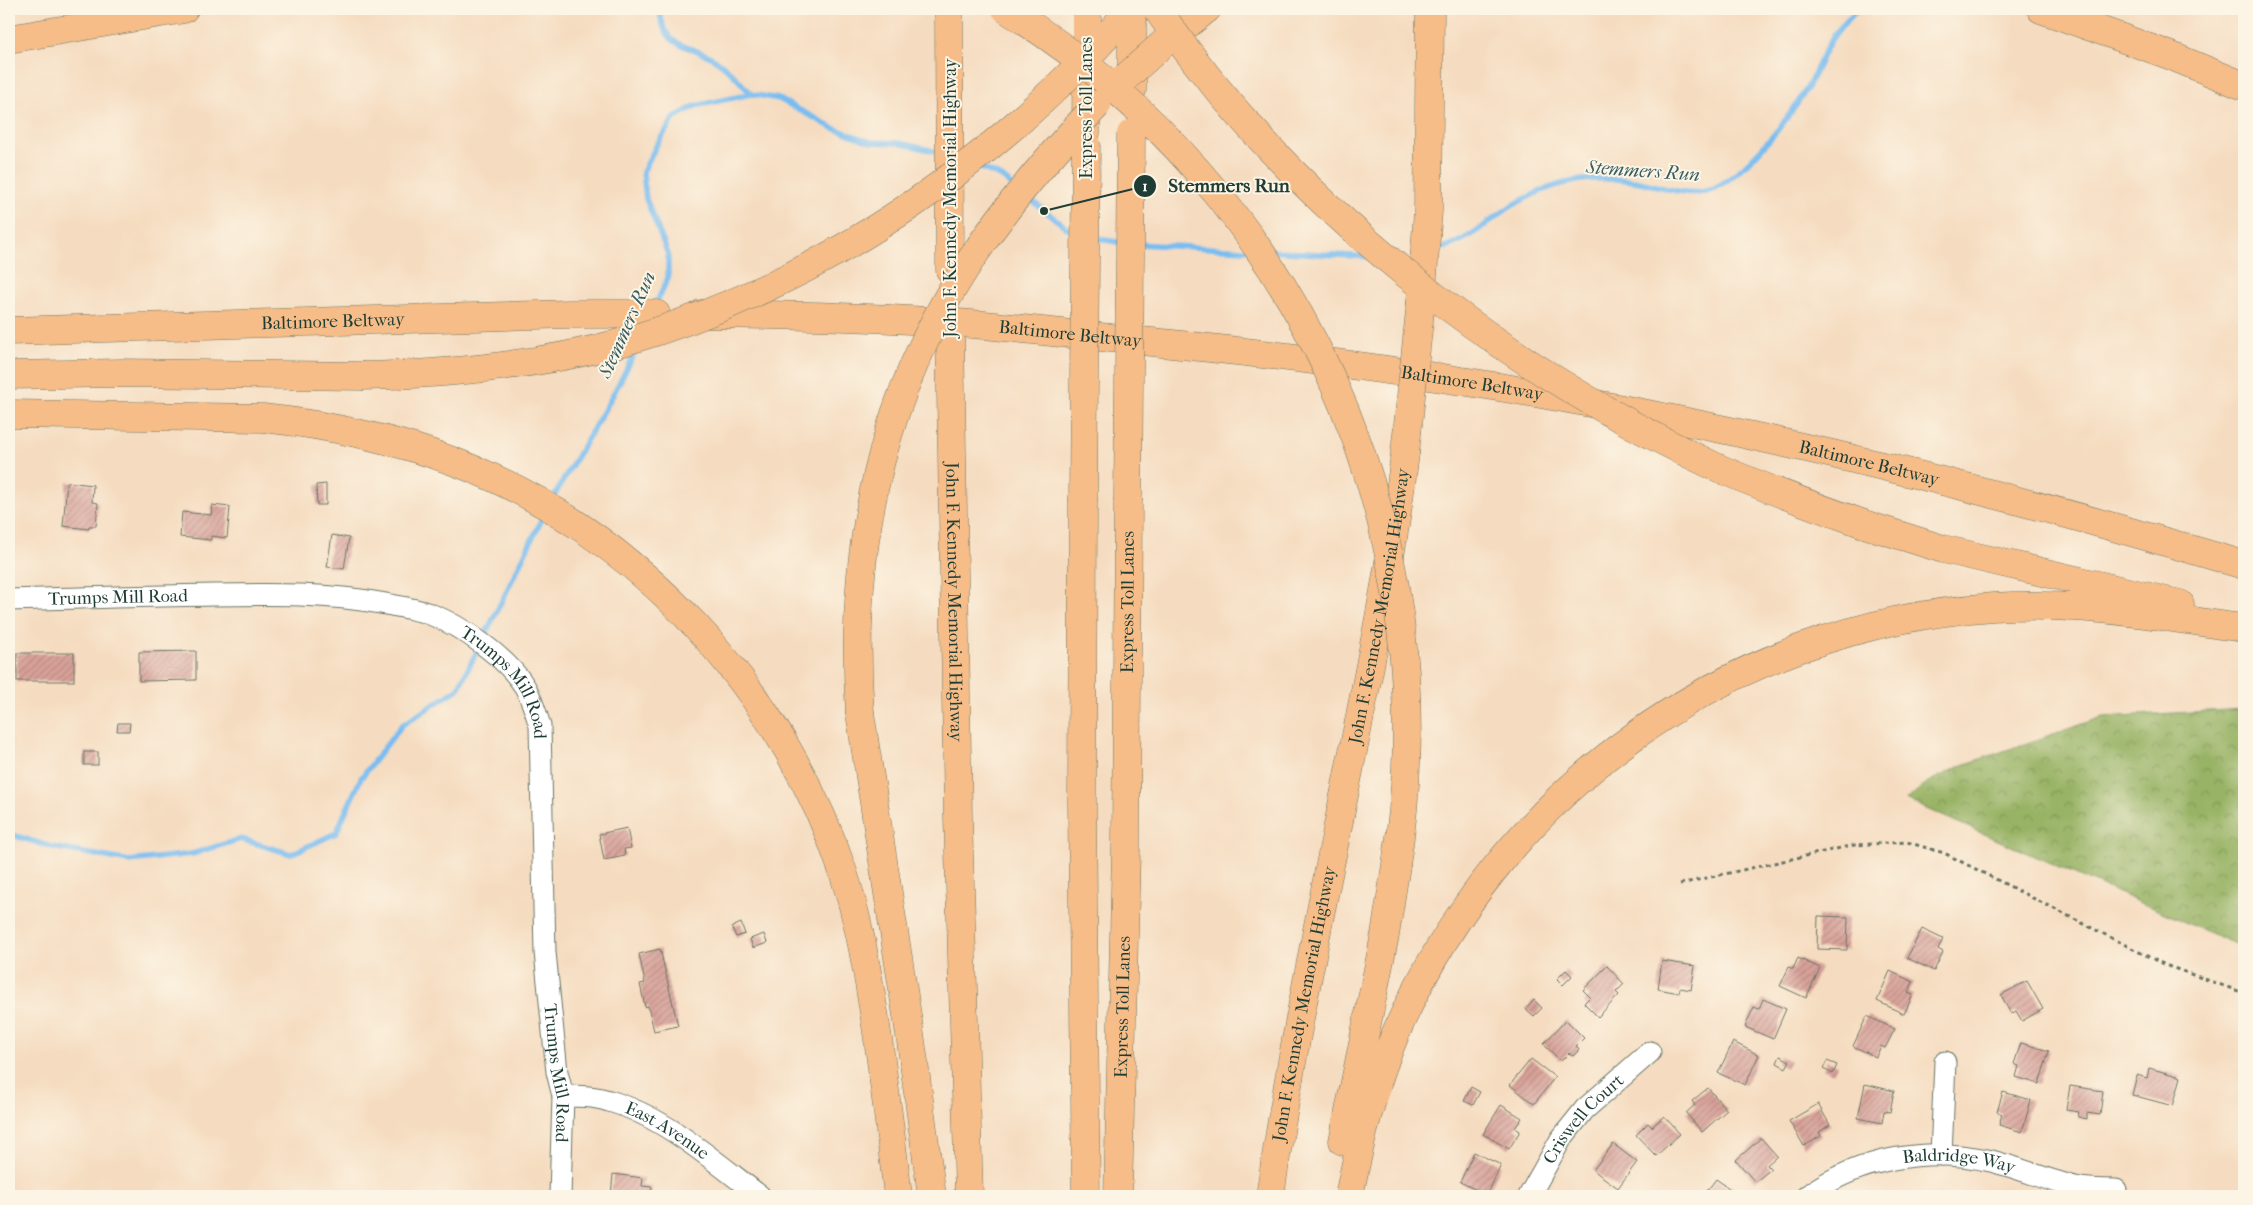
<svg xmlns="http://www.w3.org/2000/svg" width="2253" height="1205" font-family="'IM FELL French Canon',serif">
<style>
.forest{fill:url(#forest-crowns);stroke:#5c784c}
.lines{fill:none;stroke-linecap:round;stroke-linejoin:round}
.stream{stroke:#79bdf0;stroke-width:5.5}
.building{fill:url(#building-hatch)}
.minor-casing{stroke:#6a7565;stroke-width:23}
.motorway-casing{stroke:#6a7565;stroke-width:29}
.path{stroke:#6a7565;stroke-width:3;stroke-dasharray:4 4;stroke-linecap:butt}
.minor{stroke:#fff;stroke-width:21}
.motorway{stroke:#f7bd88;stroke-width:28}
.motorway-bridge-casing{stroke:#6a7565;stroke-width:29;stroke-linecap:butt}
.motorway-bridge{stroke:#f7bd88;stroke-width:28}
.labels{text-anchor:middle;dominant-baseline:central;stroke-width:4;stroke-linejoin:round;paint-order:stroke}
.street-label{font-size:18px;fill:#1f3d34;stroke:#fcf5e5}
.water-label{font-size:19px;font-style:italic;fill:#365d63;stroke:#fcf5e5}
.leader{fill:none;stroke:#1f3d34;stroke-width:2}
.callout-dot{fill:#1f3d34;stroke:#fcf5e5;stroke-width:2}
.mark-label{font-size:15px;text-anchor:middle;font-weight:bold;fill:#fff}
.callout-label{font-size:19px;text-anchor:middle;font-weight:bold;fill:#1f3d34;stroke:#fcf5e5;stroke-width:4;stroke-linejoin:round;paint-order:stroke}
</style>
<defs>
<pattern id="forest-crowns" width="20" height="18" patternUnits="userSpaceOnUse" patternTransform="scale(1.25)"><rect width="20" height="18" fill="#98b365"/><path d="M2 6a3 3 0 1 1 6 0M12 15a3 3 0 1 1 6 0" fill="none" stroke="#7b9354"/></pattern>
<pattern id="building-hatch" width="6" height="6" patternUnits="userSpaceOnUse" patternTransform="scale(1.25)"><rect width="6" height="6" fill="#d9a29a"/><path d="M-1 1l2-2M0 6l6-6M5 7l2-2" fill="none" stroke="#af857e"/></pattern>
</defs>
<rect width="100%" height="100%" fill="#fcf5e5"/>
<filter id="ink" filterUnits="userSpaceOnUse"><feTurbulence type="fractalNoise" baseFrequency=".02" numOctaves="2"/><feDisplacementMap in="SourceGraphic" scale="10" xChannelSelector="R" yChannelSelector="G"/><feConvolveMatrix kernelMatrix="1 2 1 2 8 2 1 2 1" color-interpolation-filters="sRGB"/></filter>
<filter id="wash" filterUnits="userSpaceOnUse"><feTurbulence type="fractalNoise" baseFrequency=".0096" numOctaves="4" result="noise"/><feDisplacementMap in="SourceGraphic" scale="20" xChannelSelector="R" yChannelSelector="G"/><feGaussianBlur stdDeviation="1.12" result="paint"/><feColorMatrix in="noise" values="0 0 0 0 0 0 0 0 0 0 0 0 0 0 0 0 0 1.4 0 .05"/><feComposite in="paint" operator="in"/></filter>
<g filter="url(#wash)">
<rect width="100%" height="100%" fill="#f5dcc0"/>
<!-- forest -->
<polygon class="forest" points="2244,709 2244,948 1906,800 1928,782 1963,765 2103,717"/>
<g class="lines">
<!-- stream -->
<g class="stream">
<path d="M659,9C666,52 684,41 714,59C728,67 741,83 751,94"/>
<polyline points="977,166 1002,177 1014,187"/>
<polyline points="1026,196 1067,228 1077,232"/>
<polyline points="1093,238 1123,243"/>
<polyline points="1137,244 1245,250"/>
<polyline points="1270,251 1370,257"/>
<path d="M1431,251C1465,244 1481,227 1507,209C1525,198 1549,186 1570,182C1590,178 1613,178 1634,181C1655,184 1679,195 1701,192C1736,188 1790,117 1807,88C1817,71 1823,50 1835,34C1842,25 1851,17 1858,9"/>
<polyline points="655,306 668,278 668,254 646,199 643,172 657,144 675,117 695,106 751,94 779,99 833,128 871,142 899,143 943,153"/>
<path d="M551,502C579,450 613,401 637,347"/>
<polyline points="483,639 544,515"/>
<polyline points="9,834 52,847 129,861 192,854 241,839 291,854 336,833 361,778 402,725 458,689 479,647"/>
</g>
</g>
<g id="blocks">
<!-- building -->
<g class="building">
<polygon points="67,482 93,485 92,502 98,503 96,526 89,526 89,529 63,526"/>
<polygon points="326,484 326,505 317,505 316,485"/>
<polygon points="212,505 230,507 227,538 211,536 211,540 180,537 182,512 211,515"/>
<polygon points="332,535 349,538 344,569 327,567"/>
<polygon points="196,651 196,680 139,681 139,652"/>
<rect x="17" y="653" width="57" height="28"/>
<polygon points="118,723 130,723 129,731 117,731"/>
<rect x="84" y="752" width="14" height="13"/>
<polygon points="627,828 631,848 624,849 625,856 604,860 599,834"/>
<polygon points="1818,916 1848,917 1847,950 1817,949"/>
<polygon points="741,923 745,934 736,937 732,927"/>
<polygon points="1922,929 1943,939 1938,949 1943,952 1934,971 1907,958"/>
<polygon points="764,934 767,943 753,948 750,939"/>
<polygon points="660,949 678,1026 654,1031 648,1006 645,1007 640,984 645,983 639,954"/>
<polygon points="1798,958 1820,968 1806,998 1780,986 1789,967 1793,969"/>
<polygon points="1662,961 1695,966 1691,990 1680,988 1679,993 1658,989"/>
<polygon points="1607,966 1624,984 1616,992 1619,995 1598,1017 1584,1003 1590,997 1583,990"/>
<polygon points="1566,970 1572,976 1563,985 1557,979"/>
<polygon points="1890,971 1913,982 1908,993 1913,995 1904,1014 1877,1001"/>
<polygon points="2027,981 2043,1009 2022,1021 2016,1011 2011,1014 2001,995"/>
<polygon points="1763,999 1786,1009 1773,1039 1745,1027 1754,1007 1759,1009"/>
<polygon points="1534,1000 1542,1008 1534,1016 1526,1009"/>
<polygon points="1867,1016 1895,1029 1885,1048 1881,1046 1876,1057 1853,1046"/>
<polygon points="1566,1020 1584,1038 1576,1046 1579,1050 1573,1056 1569,1053 1561,1061 1543,1044"/>
<polygon points="1733,1042 1759,1055 1745,1085 1718,1073"/>
<polygon points="2021,1043 2049,1051 2039,1084 2016,1077 2019,1066 2014,1064"/>
<polygon points="1780,1056 1790,1061 1786,1068 1777,1063"/>
<polygon points="1531,1059 1555,1077 1534,1104 1510,1085"/>
<polygon points="1827,1061 1837,1065 1833,1074 1823,1069"/>
<polygon points="2149,1068 2181,1077 2173,1106 2132,1095 2137,1075 2147,1078"/>
<polygon points="1865,1084 1894,1091 1890,1112 1884,1111 1882,1123 1858,1118"/>
<polygon points="2070,1086 2103,1091 2100,1115 2087,1113 2087,1119 2078,1117 2079,1112 2066,1110"/>
<polygon points="1471,1087 1480,1092 1473,1105 1464,1101"/>
<polygon points="1708,1088 1727,1110 1702,1132 1686,1113 1695,1105 1692,1101"/>
<polygon points="2003,1092 2031,1100 2022,1132 1999,1125 2002,1114 1997,1112"/>
<polygon points="1818,1104 1830,1125 1819,1132 1821,1136 1804,1146 1789,1121"/>
<polygon points="1501,1105 1522,1118 1515,1128 1520,1131 1509,1149 1483,1134"/>
<polygon points="1664,1116 1680,1134 1656,1156 1636,1135 1648,1123 1652,1127"/>
<polygon points="1761,1138 1777,1156 1767,1165 1771,1169 1755,1182 1736,1160"/>
<polygon points="1613,1144 1637,1162 1618,1188 1593,1170"/>
<polygon points="1474,1152 1501,1165 1487,1195 1460,1182"/>
<polygon points="613,1174 643,1178 642,1186 652,1187 651,1196 611,1196"/>
<polygon points="1716,1179 1736,1193 1734,1196 1703,1196"/>
</g>
</g>
</g>
<g filter="url(#ink)">
<use href="#blocks" fill-opacity="0" stroke="#6a7565" stroke-width="1"/>
<g class="lines">
<defs>
<g id="minor">
<path id="s1" d="M9,600C77,598 145,596 213,595C271,594 329,593 386,604C401,607 416,609 430,614C462,626 507,658 525,687C532,699 536,713 540,726L545,952L557,1072L563,1096L560,1196"/>
<path id="s2" d="M563,1096C578,1096 594,1096 609,1101C664,1116 715,1162 760,1196"/>
<polyline points="1941,1155 1945,1062"/>
<path id="s3" d="M1529,1196L1561,1139L1585,1109L1650,1052"/>
<path id="s4" d="M1807,1196C1858,1158 1929,1146 1991,1161C2020,1168 2047,1180 2075,1187C2089,1190 2103,1190 2116,1190"/>
</g>
<g id="motorway">
<polyline points="949,9 950,270"/>
<polyline points="2041,9 2169,55 2244,86"/>
<polyline points="9,39 184,9"/>
<polyline points="1166,41 1207,9"/>
<polyline points="1093,51 1131,9"/>
<polyline points="1132,90 1132,9"/>
<polyline points="1086,133 1087,9"/>
<polyline points="1421,301 1428,211 1430,9"/>
<path id="s5" d="M701,314C795,315 890,317 984,325C1026,329 1068,334 1110,338C1261,352 1413,371 1563,398C1793,439 2021,498 2244,565"/>
<path id="s6" d="M9,331L570,314H656"/>
<path id="s7" d="M950,332L958,817L969,1196"/>
<polyline points="9,375 121,373 361,376"/>
<path d="M9,414L263,418C329,425 395,439 458,463C638,532 782,690 843,872C859,920 867,970 875,1019C884,1078 891,1137 898,1196"/>
<polyline points="1083,501 1082,805 1086,1196"/>
<polyline points="1864,524 1943,549 2180,604"/>
<polyline points="860,713 911,1041 932,1196"/>
<polyline points="1343,1141 1385,935 1396,865"/>
<path id="s8" d="M1118,1196L1126,849L1128,501"/>
<path id="s9" d="M1270,1196C1293,1039 1327,882 1358,726C1376,636 1394,545 1405,453"/>
<path d="M1349,1196C1360,1142 1373,1086 1395,1035C1500,791 1727,626 1993,607C2041,604 2090,607 2137,613C2173,617 2208,624 2244,628"/>
</g>
</defs>
<!-- minor casing -->
<use href="#minor" class="minor-casing"/>
<!-- motorway casing -->
<use href="#motorway" class="motorway-casing"/>
<!-- path -->
<polyline class="path" points="1680,884 1854,845 1907,842 1944,853 2165,965 2244,993"/>
<!-- minor -->
<use href="#minor" class="minor"/>
<!-- motorway -->
<use href="#motorway" class="motorway"/>
<defs>
<g id="motorway-bridge">
<path d="M1006,9C1299,190 1450,526 1396,865"/>
<path d="M1157,9C1292,206 1499,365 1714,466C1763,488 1814,506 1864,524"/>
<polyline points="1126,77 1166,41"/>
<path d="M361,376C449,374 538,366 623,342C804,289 963,186 1093,51"/>
<polyline points="1405,453 1421,301"/>
<polyline points="1083,501 1086,142"/>
<polyline points="1128,501 1131,134"/>
<path d="M860,713C850,574 872,438 938,315C979,237 1037,169 1097,105"/>
</g>
</defs>
<!-- motorway-bridge casing -->
<use href="#motorway-bridge" class="motorway-bridge-casing"/>
<!-- motorway-bridge -->
<use href="#motorway-bridge" class="motorway-bridge"/>
</g>
</g>
<g class="labels">
<!-- street labels -->
<g class="street-label">
<text transform="translate(1086 108) rotate(-90)">Express Toll Lanes</text>
<text transform="translate(950 198) rotate(-90)">John F. Kennedy Memorial Highway</text>
<text stroke="none"><textPath href="#s6" startOffset="324">Baltimore Beltway</textPath></text>
<text stroke="none"><textPath href="#s5" startOffset="370">Baltimore Beltway</textPath></text>
<text stroke="none"><textPath href="#s5" startOffset="775">Baltimore Beltway</textPath></text>
<text stroke="none"><textPath href="#s5" startOffset="1180">Baltimore Beltway</textPath></text>
<text stroke="none"><textPath href="#s1" startOffset="109">Trumps Mill Road</textPath></text>
<text stroke="none"><textPath href="#s7" startOffset="270">John F. Kennedy Memorial Highway</textPath></text>
<text stroke="none"><textPath href="#s8" startOffset="594">Express Toll Lanes</textPath></text>
<text stroke="none"><textPath href="#s9" startOffset="600">John F. Kennedy Memorial Highway</textPath></text>
<text stroke="none"><textPath href="#s1" startOffset="529">Trumps Mill Road</textPath></text>
<text stroke="none"><textPath href="#s9" startOffset="195">John F. Kennedy Memorial Highway</textPath></text>
<text stroke="none"><textPath href="#s8" startOffset="189">Express Toll Lanes</textPath></text>
<text stroke="none"><textPath href="#s1" startOffset="934">Trumps Mill Road</textPath></text>
<text stroke="none"><textPath href="#s3" startOffset="95">Criswell Court</textPath></text>
<text stroke="none"><textPath href="#s2" startOffset="112">East Avenue</textPath></text>
<text stroke="none"><textPath href="#s4" startOffset="161">Baldridge Way</textPath></text>
</g>
<!-- water labels -->
<g class="water-label">
<text transform="translate(1643 171) rotate(4)">Stemmers Run</text>
<text transform="translate(627 325) rotate(-66)">Stemmers Run</text>
</g>
</g>
<!-- callouts -->
<path class="leader" d="M1044 211L1145 186"/>
<g class="callout-dot">
<circle cx="1044" cy="211" r="5"/>
<circle cx="1145" cy="186" r="12"/>
</g>
<g class="mark-label">
<text x="1145" y="191">1</text>
</g>
<g class="callout-label">
<text x="1229" y="192">Stemmers Run</text>
</g>
<!-- margin -->
<rect width="2253" height="1205" fill="none" stroke="#fcf5e5" stroke-width="30"/>
</svg>
